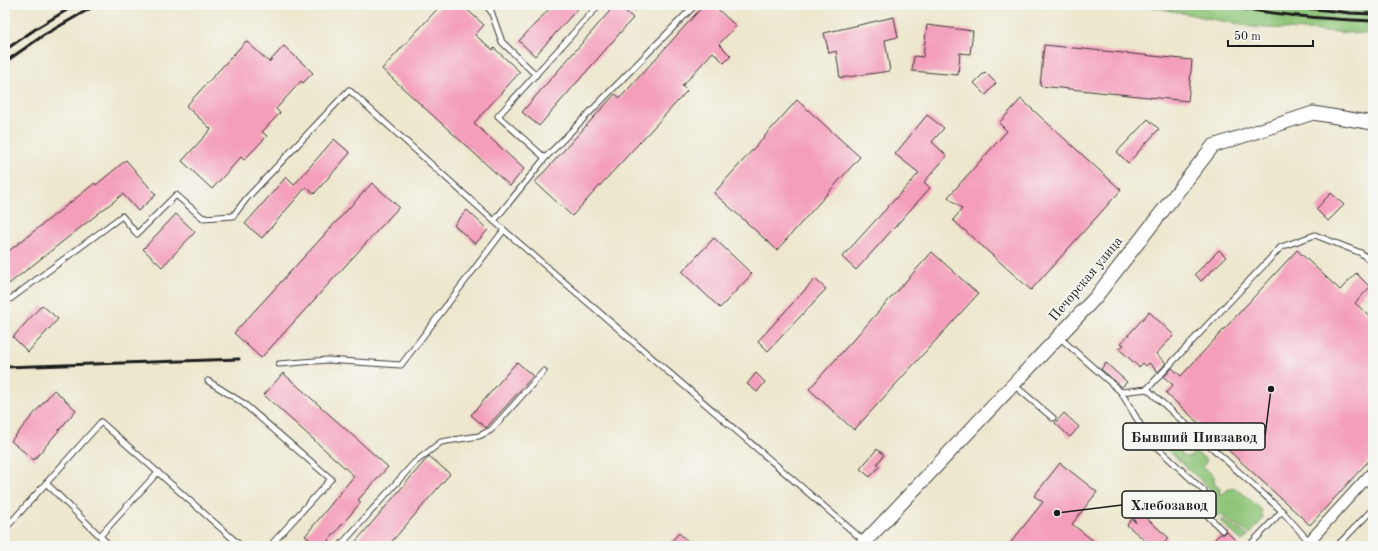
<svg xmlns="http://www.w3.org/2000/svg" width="1378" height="551" font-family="'Old Standard TT',serif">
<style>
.green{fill:#8ec578;stroke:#55704a}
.building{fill:#f49ebb}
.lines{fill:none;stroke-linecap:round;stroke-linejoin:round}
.service-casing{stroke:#3b3a37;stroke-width:7}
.minor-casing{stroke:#3b3a37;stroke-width:12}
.tertiary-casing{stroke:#3b3a37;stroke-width:15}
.service{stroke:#fff;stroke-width:5}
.minor{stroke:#fff;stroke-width:10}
.tertiary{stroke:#fff;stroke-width:13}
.rail{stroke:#1c1c1c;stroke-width:3}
.labels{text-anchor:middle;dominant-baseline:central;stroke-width:4;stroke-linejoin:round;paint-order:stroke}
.street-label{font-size:14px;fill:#1c1c1c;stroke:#f6f6f2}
.leader{fill:none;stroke:#1c1c1c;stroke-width:1.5}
.callout-dot{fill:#1c1c1c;stroke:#f6f6f2;stroke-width:1.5}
.callout{fill:#f6f6f2;stroke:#1c1c1c;stroke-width:1.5}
.callout-label{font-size:15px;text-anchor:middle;font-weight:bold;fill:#1c1c1c}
</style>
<rect width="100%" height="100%" fill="#f6f6f2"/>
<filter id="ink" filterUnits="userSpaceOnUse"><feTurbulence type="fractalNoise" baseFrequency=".025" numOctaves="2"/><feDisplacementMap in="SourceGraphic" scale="8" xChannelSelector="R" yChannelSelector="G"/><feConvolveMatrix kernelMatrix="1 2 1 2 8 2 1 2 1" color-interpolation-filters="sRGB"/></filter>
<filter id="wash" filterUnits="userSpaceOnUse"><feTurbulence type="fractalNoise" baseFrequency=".012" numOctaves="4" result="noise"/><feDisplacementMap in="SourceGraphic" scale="16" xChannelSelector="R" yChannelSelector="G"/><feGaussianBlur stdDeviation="0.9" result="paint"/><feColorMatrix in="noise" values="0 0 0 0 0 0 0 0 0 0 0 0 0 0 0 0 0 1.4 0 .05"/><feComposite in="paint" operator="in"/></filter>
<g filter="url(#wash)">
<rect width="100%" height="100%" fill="#ede7cd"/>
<!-- green -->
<g class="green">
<polygon points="1142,5 1373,5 1373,34 1252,27"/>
<polygon points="1169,430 1180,442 1182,456 1191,457 1194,451 1207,460 1203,467 1214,476 1214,483 1220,489 1219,494 1225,493 1227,490 1233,488 1241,492 1261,509 1263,519 1250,534 1224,518 1224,514 1218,517 1212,513 1214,496 1209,488 1158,441"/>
<polygon points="1222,519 1248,536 1242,541 1220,521"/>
<polygon points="1373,533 1373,546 1362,546"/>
</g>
<g id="blocks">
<!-- building -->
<g class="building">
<polygon points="441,5 462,5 484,25 475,35 493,50 494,48 520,72 474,123 524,169 510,186 382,69"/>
<polygon points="553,5 581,5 535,56 519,41"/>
<polygon points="615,5 619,5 633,18 539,126 522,112"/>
<polygon points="704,5 713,5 736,26 719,44 731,56 724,63 713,52 682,86 687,91 572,216 535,182 615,94 620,98"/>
<polygon points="894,17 898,37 885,40 890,71 840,78 836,51 829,53 824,33"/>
<polygon points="927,25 973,31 970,54 960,53 958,75 912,71 914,56 923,57"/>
<polygon points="246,41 269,62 284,46 313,73 303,83 301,81 276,109 280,113 262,132 267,136 244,160 241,157 212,189 182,161 211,129 186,106"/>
<polygon points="1044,45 1192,60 1188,101 1040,86"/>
<polygon points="985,72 996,83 986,95 974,83"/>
<polygon points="1021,99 1121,190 1031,290 953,220 962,209 948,197 1007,131 999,123"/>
<polygon points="797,100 860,157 777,250 714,193"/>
<polygon points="927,115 944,128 932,142 947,156 924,182 930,188 856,270 842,257 919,173 895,154"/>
<polygon points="1148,119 1159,129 1128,163 1117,152"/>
<polygon points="334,139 350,153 314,194 306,187 262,238 245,224 286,177 294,185"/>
<polygon points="126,160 156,195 138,211 123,194 5,287 5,254 95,183 96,185"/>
<polygon points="372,183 399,207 261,358 234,333"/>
<polygon points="1331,193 1344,205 1328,221 1316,209"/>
<polygon points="467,210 488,230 475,244 454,225"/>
<polygon points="176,214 195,232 162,267 143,249"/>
<polygon points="714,238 752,274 720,308 682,272"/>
<polygon points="1219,250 1226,257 1201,281 1195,274"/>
<polygon points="1297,250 1340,290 1356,273 1370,287 1355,303 1373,319 1373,456 1310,525 1166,393 1173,385 1164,377 1172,368 1181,376"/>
<polygon points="932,252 978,294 854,430 809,389"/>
<polygon points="815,279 826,289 768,351 758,341"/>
<polygon points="42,305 58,319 28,352 13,337"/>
<polygon points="1149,312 1174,335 1156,354 1166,363 1158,372 1149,363 1146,366 1143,363 1139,367 1119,349 1124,345 1121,343"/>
<polygon points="517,362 533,376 486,428 471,415"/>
<polygon points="1106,363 1127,382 1122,387 1101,369"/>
<polygon points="283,373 388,467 358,500 361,502 324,546 317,546 305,536 354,476 264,395"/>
<polygon points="756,373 765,382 757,392 747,384"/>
<polygon points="54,390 76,410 34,460 11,441"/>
<polygon points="1064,413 1079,427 1070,437 1055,423"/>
<polygon points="877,449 884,455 877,464 880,466 870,477 860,469"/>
<polygon points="429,456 450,474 388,546 352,546"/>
<polygon points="1060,463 1097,492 1072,524 1100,546 1008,546 1043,502 1034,496"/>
<polygon points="1137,510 1169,538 1161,546 1151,546 1127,525 1132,519 1136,523 1132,515"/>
<polygon points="1226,531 1241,546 1208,546 1220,534 1223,534"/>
<polygon points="679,533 693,546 667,546"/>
</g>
</g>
</g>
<g filter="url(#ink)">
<use href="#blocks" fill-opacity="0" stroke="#3b3a37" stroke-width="1"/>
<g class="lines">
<defs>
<g id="service">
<polyline points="485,5 491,11 502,42 536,75"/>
<polyline points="630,5 634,7 646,5"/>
<polyline points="545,158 498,116 599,5"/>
<polyline points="494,221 545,158 695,5"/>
<polyline points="5,303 122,216 137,234 176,195 203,218 233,216 247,198 349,90 504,230 864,541"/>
<polyline points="1059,337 1121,392 1150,441 1204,491 1207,515 1222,530"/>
<polyline points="279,364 327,360 401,365 504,230"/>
<polyline points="208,381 243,403 331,479 270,546"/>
<polyline points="1014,385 1053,418"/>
<polyline points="1147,389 1282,511 1313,546"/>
<polyline points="1121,392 1147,389 1281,247 1315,235 1361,253 1373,264"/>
<polyline points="46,483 110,546"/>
<polyline points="5,529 101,422 241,546"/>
<polyline points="100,536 158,472"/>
<polyline points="340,546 414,463 441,442 479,436 491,430 544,371"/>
<polyline points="1249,546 1282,511"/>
<polyline points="1337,546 1373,509"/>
</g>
<polyline id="minor" points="1305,546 1373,471"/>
<polyline id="tertiary" points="861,546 1095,298 1213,146 1313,113 1373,123"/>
</defs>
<!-- service casing -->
<use href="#service" class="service-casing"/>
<!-- minor casing -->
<use href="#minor" class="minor-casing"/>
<!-- tertiary casing -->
<use href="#tertiary" class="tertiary-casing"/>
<!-- service -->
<use href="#service" class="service"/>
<!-- minor -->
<use href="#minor" class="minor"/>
<!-- tertiary -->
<use href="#tertiary" class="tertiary"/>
<!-- rail -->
<g class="rail">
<path d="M1224,5C1273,15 1323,19 1373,21"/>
<polyline points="1280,5 1350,13 1373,14"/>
<polyline points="5,50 37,28 75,5"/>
<polyline points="5,62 44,35 96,5"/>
<polyline points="5,367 239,359"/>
</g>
</g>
</g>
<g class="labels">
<!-- street labels -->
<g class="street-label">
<text transform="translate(1086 279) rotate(-50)">Печорская улица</text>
</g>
</g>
<!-- callouts -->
<path class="leader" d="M1271 389L1265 436M1057 513L1122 505"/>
<g class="callout-dot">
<circle cx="1271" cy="389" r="4"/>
<circle cx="1057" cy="513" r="4"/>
</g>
<g class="callout">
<rect x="1123" y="423" width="142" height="27" rx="4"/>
<rect x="1122" y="491" width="94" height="27" rx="4"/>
</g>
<g class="callout-label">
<text x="1194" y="442">Бывший Пивзавод</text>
<text x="1169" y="510">Хлебозавод</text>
</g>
<!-- margin -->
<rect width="1378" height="551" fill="none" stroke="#f6f6f2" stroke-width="20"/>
<!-- scale -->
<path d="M1228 40v6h85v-6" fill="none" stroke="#1c1c1c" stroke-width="2"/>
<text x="1234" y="40" font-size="12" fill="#1c1c1c" stroke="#f6f6f2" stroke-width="3" paint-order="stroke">50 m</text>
</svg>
